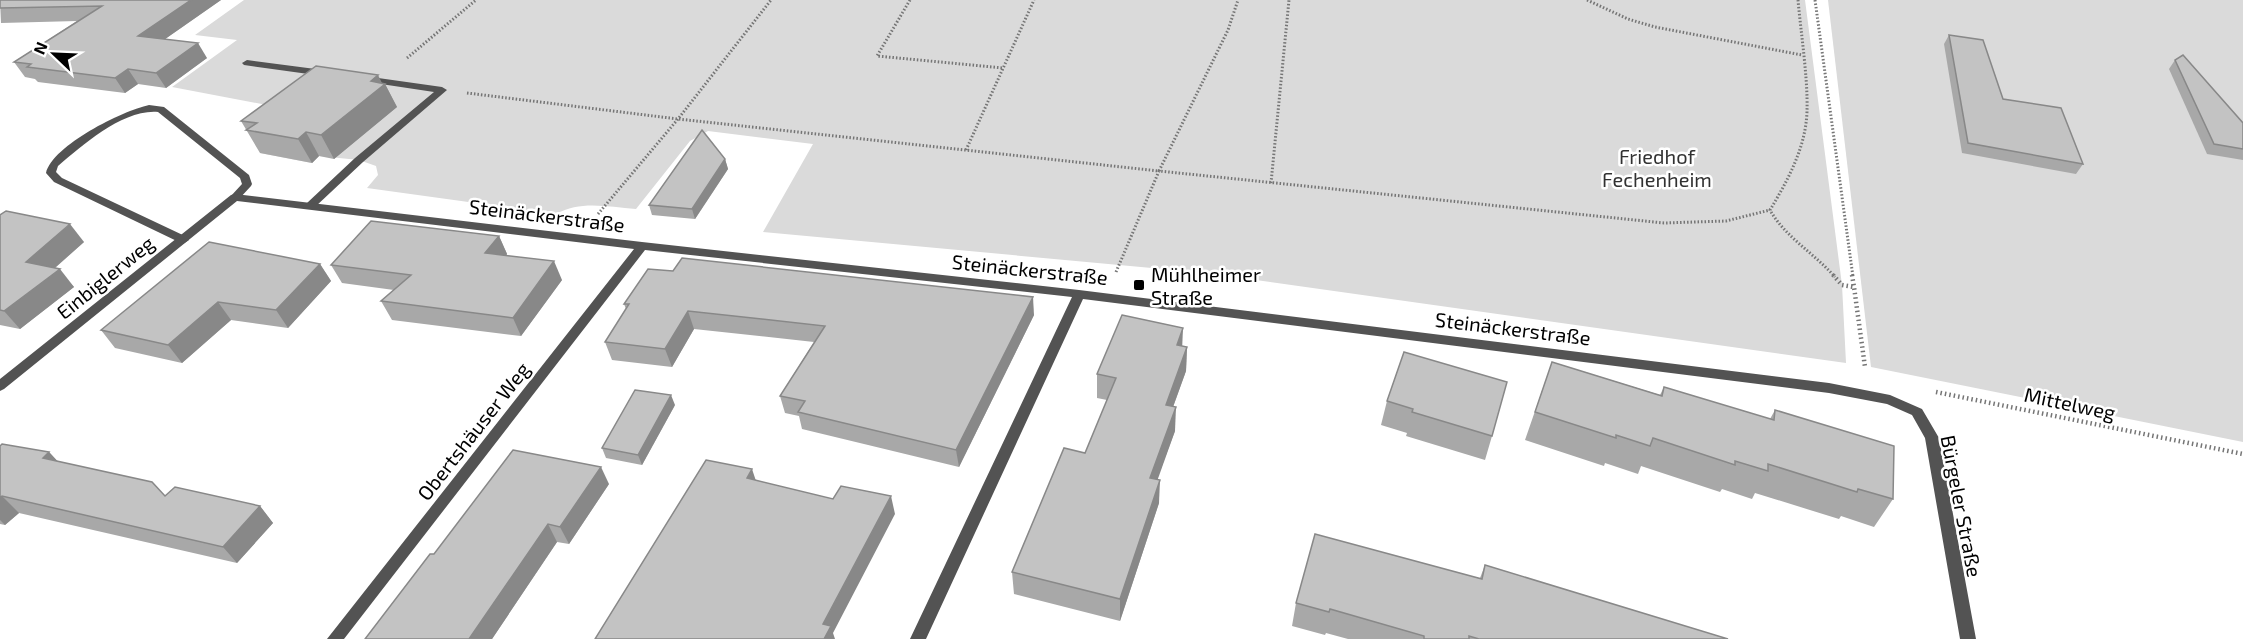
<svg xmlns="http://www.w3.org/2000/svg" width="2243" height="639" font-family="'Exo 2',sans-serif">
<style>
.green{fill:#dadada}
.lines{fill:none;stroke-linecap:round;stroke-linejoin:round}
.path-far1{stroke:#757575;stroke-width:3;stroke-dasharray:1.5 2;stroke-linecap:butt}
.path{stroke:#757575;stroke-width:4.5;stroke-dasharray:1.5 3;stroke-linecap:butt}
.lane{fill:#535353;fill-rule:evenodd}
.street{fill:#535353;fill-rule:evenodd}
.wall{fill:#a8a8a8}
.shaded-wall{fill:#888}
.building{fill:#c3c3c3;stroke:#888;stroke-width:1.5}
.poi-dot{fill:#000;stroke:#fff;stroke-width:2}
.labels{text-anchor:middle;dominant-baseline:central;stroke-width:5;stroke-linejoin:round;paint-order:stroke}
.park-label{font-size:20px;fill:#313131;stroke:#fff}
.street-label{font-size:20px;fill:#000;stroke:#fff}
.poi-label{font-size:20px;fill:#000;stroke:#fff;text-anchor:start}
</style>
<rect width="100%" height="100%" fill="#fff"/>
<!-- green -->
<g class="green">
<path d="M244,0H1805L1842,285L1846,363L1206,273L763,232L813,144L708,131L690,141L636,209C608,207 581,200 556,214L367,188L378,175L376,166L359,160L319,156L312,163L260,153L298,111L172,87L237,40L195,35Z"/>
<polygon points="1828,0 2243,0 2243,442 1871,367"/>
</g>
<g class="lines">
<!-- path-far1 -->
<g class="path-far1">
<polyline points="910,0 877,56 1003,68"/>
<polyline points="1587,0 1628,19 1655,27 1802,55"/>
<path d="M1798,0C1801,34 1808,78 1807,111C1806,147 1788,180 1770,210C1785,237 1814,253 1835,277"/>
<polyline points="1815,0 1853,277"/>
<polyline points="407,58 476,0"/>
<polyline points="467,93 678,119 1159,171 1228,30 1238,0"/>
<polyline points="966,150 1034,0"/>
<polyline points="1271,183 1289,0"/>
<polyline points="598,214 678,119 771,0"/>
<polyline points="1116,272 1159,171 1664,223 1726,221 1770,210"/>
</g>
<!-- path -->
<g class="path">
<polyline points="1833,275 1842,285 1854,287 1865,367"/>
<polyline points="1852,275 1854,287"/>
<polyline points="1936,392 2243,454"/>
</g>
<!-- lane -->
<g class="lane">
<polygon points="247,60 323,70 328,73 323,76 244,65 242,63"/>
<polygon points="364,76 442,87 447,90 363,162 315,207 307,207 306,205 307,203 355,158 434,92 361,81 359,79"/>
<path d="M149,105L164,107L249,175L252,184L251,186L239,199H231L230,197L242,184L240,178L158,112C123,109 83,145 58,166L56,172L62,178L187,237L189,240L183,244L54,182L46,173C53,145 122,111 149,105Z"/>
</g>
<!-- street -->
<polygon class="street" points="235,194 642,242 1079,290 1829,383 1890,395 1922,409 1939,438 1976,639 1960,639 1925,438 1912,415 1887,404 1829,393 1083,299 926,639 910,639 1072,297 645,250 344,639 327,639 634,249 237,201 4,389 0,391 0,379 231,195"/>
</g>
<!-- wall -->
<g class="wall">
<polygon points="0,0 221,0 165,39 207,58 166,88 138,84 125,93 38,82 35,79 25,77 14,62 77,21 1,23"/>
<polygon points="1949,35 2003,99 2083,164 2076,174 1962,153 1944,44"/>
<polygon points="2175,60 2243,123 2243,160 2207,154 2169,69"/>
<polygon points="382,83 385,84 397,107 334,159 319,156 312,163 260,153 241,121"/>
<polygon points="725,159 728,169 695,219 652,215 649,205"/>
<polygon points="0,215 84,242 55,268 74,287 20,329 0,325"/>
<polygon points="499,236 507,254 506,256 562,280 521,336 392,320 381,301 394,290 342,283 331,265"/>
<polygon points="320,264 331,281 288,328 231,320 182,363 115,348 101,330"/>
<polygon points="624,304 1034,315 959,467 802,429 799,416 785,413 780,396 814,342 694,329 672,367 612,360 605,342 626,309"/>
<polygon points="1182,346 1187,347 1186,371 1173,407 1175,431 1157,479 1159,503 1120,621 1014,594 1012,572 1085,453 1107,400 1097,398 1097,374"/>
<polygon points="1404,352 1492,436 1485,460 1406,436 1407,433 1381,425 1387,401"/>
<polygon points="1552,362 1660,395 1664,387 1770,419 1775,410 1893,499 1874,527 1841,516 1839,519 1755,493 1752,499 1722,489 1720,492 1641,466 1638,474 1605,463 1604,466 1525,440"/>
<polygon points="675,405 642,465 606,458 602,448"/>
<polygon points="0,446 49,452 58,462 165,496 260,506 273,523 237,563 19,513 5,525 0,524"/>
<polygon points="609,484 569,544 557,542 492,639 365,639 434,554"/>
<polygon points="1485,565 1728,639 1348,639 1326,633 1325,635 1292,626 1296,603 1480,578"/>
</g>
<!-- shaded-wall -->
<g class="shaded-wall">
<polygon points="191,0 221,0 148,51 138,36"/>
<polygon points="198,43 207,58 166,88 156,73"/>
<polygon points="128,69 138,84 125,93 115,78"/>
<polygon points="378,75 383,85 385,84 397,107 334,159 321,135 371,81"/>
<polygon points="306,132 319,156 312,163 298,139"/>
<polygon points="725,159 728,169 695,219 692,209"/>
<polygon points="70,224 84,242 41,280 26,262"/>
<polygon points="499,236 507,254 493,272 485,253"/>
<polygon points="554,261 562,280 521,336 513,318"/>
<polygon points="320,264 331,281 288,328 276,310"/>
<polygon points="60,269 74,287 20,329 4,311"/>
<polygon points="1033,297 1034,315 959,467 956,450"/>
<polygon points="218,302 231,320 182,363 168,345"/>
<polygon points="688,311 694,329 672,367 665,349"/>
<polygon points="1183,328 1182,351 1177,345"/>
<polygon points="1187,347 1186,371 1165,429 1166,405"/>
<polygon points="671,395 675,405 642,465 638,455"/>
<polygon points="1176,407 1175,431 1150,501 1150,478"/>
<polygon points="49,452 65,469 43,458"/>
<polygon points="601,467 609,484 569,544 560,527"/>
<polygon points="752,469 758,487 747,478"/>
<polygon points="1160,480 1159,503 1120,621 1120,599"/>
<polygon points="2,496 19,513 5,525 0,520 0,498"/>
<polygon points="891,496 895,514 833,633 835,639 824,639 823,624"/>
<polygon points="260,506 273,523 237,563 223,547"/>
<polygon points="548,524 557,542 492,639 469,639"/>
</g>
<!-- building -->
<g class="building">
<polygon points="0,0 191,0 138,36 198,43 156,73 128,69 115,78 27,67 31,64 14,62 102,6 0,8"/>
<polygon points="1949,35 1983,40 2003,99 2061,108 2083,164 1968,143"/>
<polygon points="2183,55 2243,123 2243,149 2214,144 2175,60"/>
<polygon points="316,66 378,75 371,81 385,84 321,135 306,132 298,139 246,130 257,123 241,121"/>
<polygon points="702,130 725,159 692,209 649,205"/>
<polygon points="6,211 70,224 26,262 60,269 4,311 0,310 0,215"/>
<polygon points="371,221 499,236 485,253 554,261 513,318 381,301 411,275 331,265"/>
<polygon points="209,242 320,264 276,310 218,302 168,345 101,330"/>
<polygon points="682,258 1033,297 956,450 798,412 805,401 780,396 825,326 688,311 665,349 605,342 629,304 624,304 648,269 673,271"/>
<polygon points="1122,315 1183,328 1177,345 1187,347 1166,405 1176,407 1150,478 1160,480 1120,599 1012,572 1064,448 1085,453 1116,378 1097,374"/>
<polygon points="1404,352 1507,382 1492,436 1412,412 1413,409 1387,401"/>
<polygon points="1552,362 1662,396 1664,387 1774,420 1775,410 1894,446 1893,499 1858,489 1857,492 1768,464 1768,471 1735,461 1735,465 1653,438 1650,446 1616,435 1616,438 1535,412"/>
<polygon points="635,390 671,395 638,455 602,448"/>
<polygon points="2,444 49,452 43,458 152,482 165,496 175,487 260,506 223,547 2,496 0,498 0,446"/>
<polygon points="513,450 601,467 560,527 548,524 469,639 365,639 430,554 434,554"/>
<polygon points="706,460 752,469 747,478 833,499 841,486 891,496 823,624 831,626 824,639 595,639"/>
<polygon points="1315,534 1482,579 1485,565 1728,639 1479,639 1469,636 1469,639 1424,639 1424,636 1330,609 1329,612 1296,603"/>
</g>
<!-- markers -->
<rect class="poi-dot" x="1133" y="279" width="12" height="12" rx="3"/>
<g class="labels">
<!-- park labels -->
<g class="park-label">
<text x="1657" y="156">Friedhof<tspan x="1657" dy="23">Fechenheim</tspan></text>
</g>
<!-- street labels -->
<g class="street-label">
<text transform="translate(547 215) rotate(7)">Steinäckerstraße</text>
<text transform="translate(1030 269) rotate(6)">Steinäckerstraße</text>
<text transform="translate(105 277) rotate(-39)">Einbiglerweg</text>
<text transform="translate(1513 328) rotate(7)">Steinäckerstraße</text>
<text transform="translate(2070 403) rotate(12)">Mittelweg</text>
<text transform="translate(473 431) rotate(-52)">Obertshäuser Weg</text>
<text transform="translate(1962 506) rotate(79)">Bürgeler Straße</text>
</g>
<!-- poi labels -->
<g class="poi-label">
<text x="1151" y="274">Mühlheimer<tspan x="1151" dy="23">Straße</tspan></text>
</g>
</g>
<!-- north arrow -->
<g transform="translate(54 54) rotate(293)" stroke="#ffffff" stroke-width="4.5" paint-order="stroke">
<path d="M0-4.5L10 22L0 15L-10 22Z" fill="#000000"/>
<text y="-9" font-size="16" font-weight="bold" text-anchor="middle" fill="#000000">N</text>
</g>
</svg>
